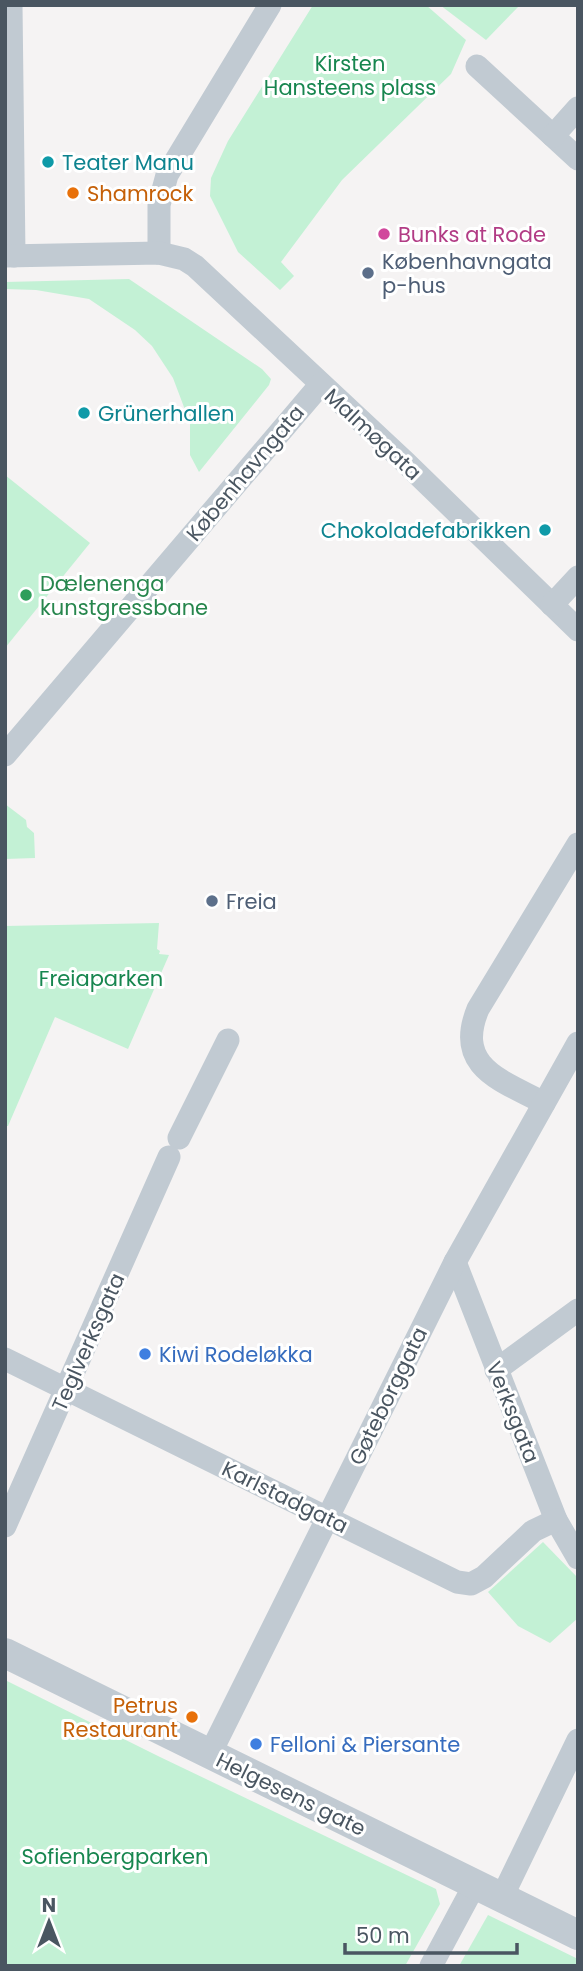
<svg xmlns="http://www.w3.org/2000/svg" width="583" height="1971" font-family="Poppins,sans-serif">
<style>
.green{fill:#c3f1d5}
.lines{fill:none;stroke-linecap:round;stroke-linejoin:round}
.minor{stroke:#c1cad2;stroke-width:23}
.tertiary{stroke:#c1cad2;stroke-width:30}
.culture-dot{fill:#0f9aa8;stroke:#fff;stroke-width:2.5}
.food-dot{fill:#e8710a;stroke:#fff;stroke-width:2.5}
.hotel-dot{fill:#d1479c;stroke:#fff;stroke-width:2.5}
.service-dot{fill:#5c6f8a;stroke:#fff;stroke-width:2.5}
.leisure-dot{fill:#2e9e5b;stroke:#fff;stroke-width:2.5}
.shop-dot{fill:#3f7fe0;stroke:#fff;stroke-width:2.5}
.labels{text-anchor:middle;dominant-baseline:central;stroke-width:6;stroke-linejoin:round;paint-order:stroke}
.park-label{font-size:21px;fill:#17864f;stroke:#fff}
.culture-label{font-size:21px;fill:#0d838f;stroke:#fff;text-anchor:start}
.food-label{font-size:21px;fill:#c56008;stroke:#fff;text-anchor:start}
.hotel-label{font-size:21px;fill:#b23c85;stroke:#fff;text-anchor:start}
.service-label{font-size:21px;fill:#4e5e75;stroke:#fff;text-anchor:start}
.street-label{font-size:21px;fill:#4a5661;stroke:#fff}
.leisure-label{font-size:21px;fill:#27864d;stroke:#fff;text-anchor:start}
.shop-label{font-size:21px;fill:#366cbe;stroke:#fff;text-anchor:start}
</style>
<rect width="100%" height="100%" fill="#f5f3f3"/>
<!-- green -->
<g class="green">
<polygon points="313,5 426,5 466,40 451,74 342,180 281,262 294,276 280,290 238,252 210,196 211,178 228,141"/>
<polygon points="440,5 520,5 486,40"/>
<polygon points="129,279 262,369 271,379 269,385 199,472 190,455 190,423 173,378 152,346 135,330 89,299 36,290 5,289 5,282"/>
<polygon points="5,475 90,543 5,648"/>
<polygon points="5,804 26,820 27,827 34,833 35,858 5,859"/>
<polygon points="159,923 157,949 160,951 159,954 169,955 128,1049 55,1017 8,1126 5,1126 5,926"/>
<polygon points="543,1542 578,1578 578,1618 550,1643 518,1626 488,1592"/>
<polygon points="5,1680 160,1757 436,1889 440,1904 405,1966 5,1966"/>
<polygon points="488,1915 578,1959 578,1966 459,1966"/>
</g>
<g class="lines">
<!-- minor -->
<g class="minor">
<polyline points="11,5 14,256"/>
<polyline points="477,66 578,159"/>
<polyline points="553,136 578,108"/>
<polyline points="159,253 159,205 167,175 270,5"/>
<polyline points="5,256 159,253 184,259 195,266 405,462 578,630"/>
<polyline points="552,605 578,577"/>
<polyline points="5,755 321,384"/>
<path d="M544,1103C501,1080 454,1067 478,1009L578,844"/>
<polyline points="179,1138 228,1040"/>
<polyline points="455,1262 556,1520 578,1558"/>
<polyline points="5,1359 457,1582 471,1584 484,1577 533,1531 556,1520"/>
<polyline points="496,1370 578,1310"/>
<polyline points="5,1526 169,1157"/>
<polyline points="210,1754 455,1262 578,1043"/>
<polyline points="502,1897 578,1740"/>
<polyline points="431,1966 475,1884"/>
</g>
<!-- tertiary -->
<polyline class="tertiary" points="5,1653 578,1935"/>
</g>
<!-- markers -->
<g class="culture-dot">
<circle cx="48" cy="162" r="7"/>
<circle cx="84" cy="413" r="7"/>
<circle cx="545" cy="530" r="7"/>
</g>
<g class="food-dot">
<circle cx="73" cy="193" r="7"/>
<circle cx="192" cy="1717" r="7"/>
</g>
<circle class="hotel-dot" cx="384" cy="234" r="7"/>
<g class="service-dot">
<circle cx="368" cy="273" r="7"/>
<circle cx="212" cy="901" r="7"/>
</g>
<circle class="leisure-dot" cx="26" cy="595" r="7"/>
<g class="shop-dot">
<circle cx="145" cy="1354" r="7"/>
<circle cx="256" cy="1744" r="7"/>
</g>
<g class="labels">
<!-- park labels -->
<g class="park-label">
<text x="350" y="63">Kirsten<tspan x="350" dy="24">Hansteens plass</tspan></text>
<text x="101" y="978">Freiaparken</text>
<text x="115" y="1856">Sofienbergparken</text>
</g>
<!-- culture labels -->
<g class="culture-label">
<text x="62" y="162">Teater Manu</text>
<text x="98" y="413">Grünerhallen</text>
<text x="531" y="530" text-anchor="end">Chokoladefabrikken</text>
</g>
<!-- food labels -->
<g class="food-label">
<text x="87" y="193">Shamrock</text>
<text x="178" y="1705" text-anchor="end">Petrus<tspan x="178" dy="24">Restaurant</tspan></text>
</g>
<!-- hotel labels -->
<g class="hotel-label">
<text x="398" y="234">Bunks at Rode</text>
</g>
<!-- service labels -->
<g class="service-label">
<text x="382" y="261">Københavngata<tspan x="382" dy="24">p-hus</tspan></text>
<text x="226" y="901">Freia</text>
</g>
<!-- street labels -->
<g class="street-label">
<text transform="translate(373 434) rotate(43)">Malmøgata</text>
<text transform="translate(245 473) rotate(-50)">Københavngata</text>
<text transform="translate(88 1342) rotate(-66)">Teglverksgata</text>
<text transform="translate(388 1396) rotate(-64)">Gøteborggata</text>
<text transform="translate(513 1412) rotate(68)">Verksgata</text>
<text transform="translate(285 1497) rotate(26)">Karlstadgata</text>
<text transform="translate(291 1794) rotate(26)">Helgesens gate</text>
</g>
<!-- leisure labels -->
<g class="leisure-label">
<text x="40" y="583">Dælenenga<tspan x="40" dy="24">kunstgressbane</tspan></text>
</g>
<!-- shop labels -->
<g class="shop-label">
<text x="159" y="1354">Kiwi Rodeløkka</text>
<text x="270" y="1744">Felloni &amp; Piersante</text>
</g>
</g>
<!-- border -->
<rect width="583" height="1971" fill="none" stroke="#4a5661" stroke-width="14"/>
<!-- north arrow -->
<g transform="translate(49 1922)" stroke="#ffffff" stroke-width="5" paint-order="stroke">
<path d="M0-5L12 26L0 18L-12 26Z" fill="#4a5661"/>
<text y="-10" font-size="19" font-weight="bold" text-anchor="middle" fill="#4a5661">N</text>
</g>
<!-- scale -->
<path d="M345 1943v10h172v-10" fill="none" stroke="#4a5661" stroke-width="3.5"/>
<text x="356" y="1943" font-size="21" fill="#4a5661" stroke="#ffffff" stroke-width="5" paint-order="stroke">50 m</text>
</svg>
